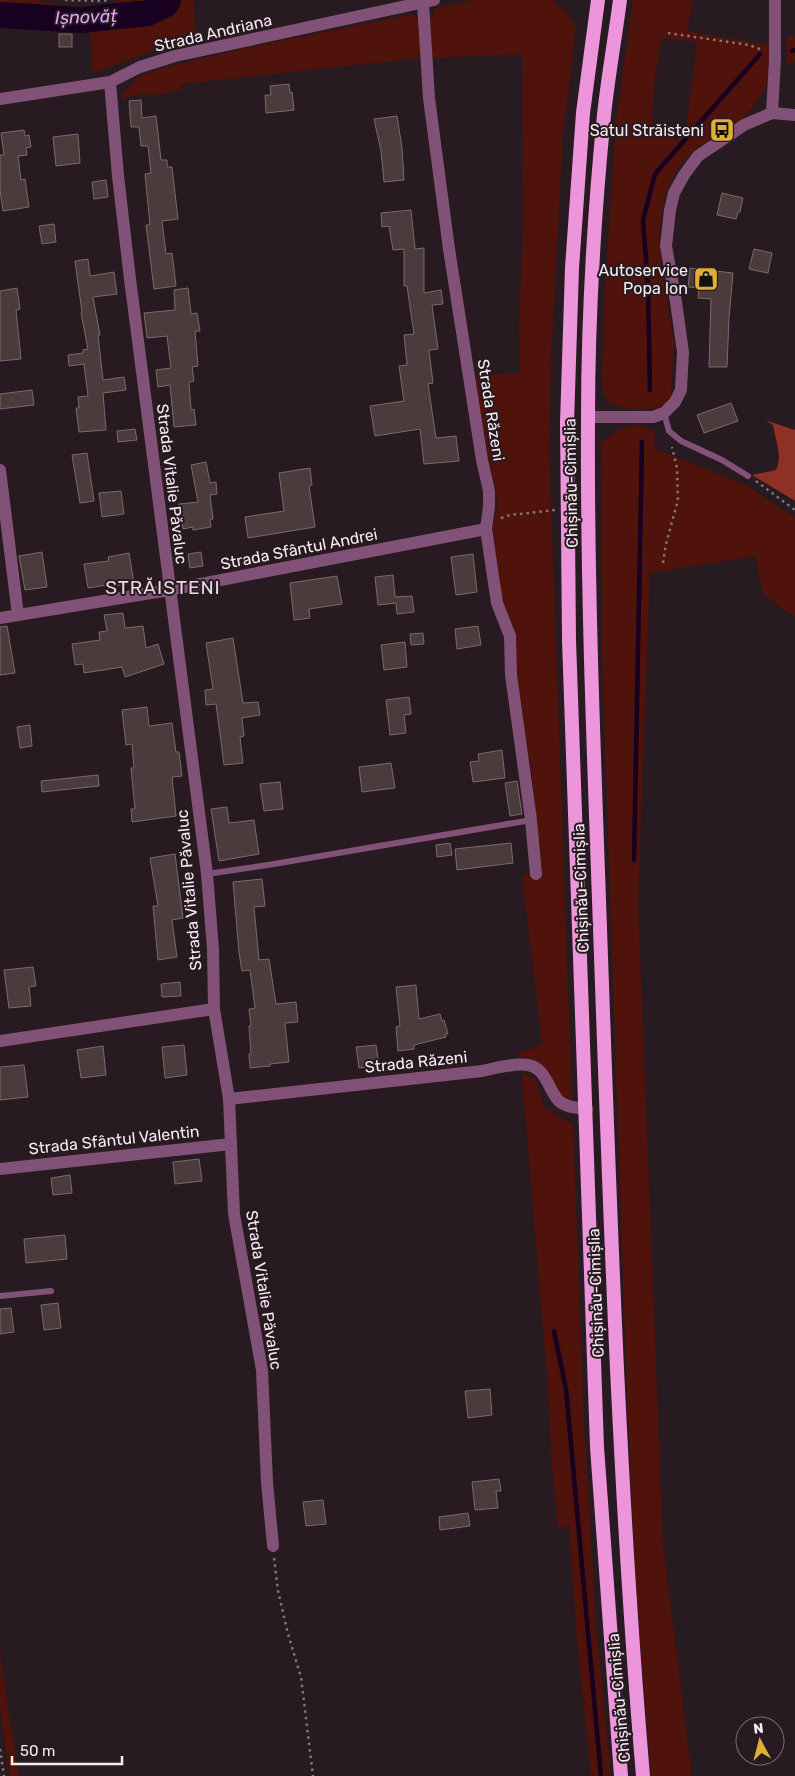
<svg xmlns="http://www.w3.org/2000/svg" width="795" height="1776" font-family="Rubik,sans-serif">
<style>
.green{fill:#4f130b;fill-rule:evenodd}
.forest{fill:#8e3024}
.lines{fill:none;stroke-linecap:round;stroke-linejoin:round}
.stream{stroke:#180021;stroke-width:4.5}
.river{stroke:#180021;stroke-width:26}
.building{fill:#4b3b3c;stroke:#7c6a6c}
.path{stroke:#82767b;stroke-width:2.5;stroke-dasharray:2.5 4;stroke-linecap:butt}
.service{stroke:#825177;stroke-width:6}
.minor{stroke:#825177;stroke-width:12}
.trunk{stroke:#ed95da;stroke-width:14}
.labels{text-anchor:middle;dominant-baseline:central;stroke-width:4;stroke-linejoin:round;paint-order:stroke}
.street-label{font-size:16px;fill:#f7edf1;stroke:#271a20}
.poi-label{font-size:16px;fill:#f7edf1;stroke:#271a20;text-anchor:end}
.water-label{font-size:18px;font-style:italic;fill:#dfa4f5;stroke:#271a20}
.quarter-label{font-size:19px;letter-spacing:1px;fill:#eddae1;stroke:#271a20}
</style>
<rect width="100%" height="100%" fill="#271a20"/>
<!-- green -->
<g class="green">
<polygon points="0,0 36,0 62,5 109,6 120,0 193,0 196,35 93,73 90,26 0,25"/>
<polygon points="473,0 553,0 566,13 576,26 563,135 551,358 549,447 572,1102 561,1097 535,1061 515,1055 542,1045 522,875 542,871 531,771 515,673 516,632 501,600 492,530 498,501 488,456 474,377 520,373 519,325 523,230 522,54 431,58 430,21 436,8"/>
<path d="M633,0H693L687,31L769,45L770,77L764,91L752,108L740,121L696,149L679,166L665,196L659,233L663,277L674,342L671,397L667,403L656,408L637,410L621,407L609,403L603,393L602,374L605,286L616,121ZM662,38L697,42L686,129L678,140L652,130L654,84Z"/>
<polygon points="414,14 419,21 421,58 181,84 182,90 151,96 148,93 128,97 121,101 125,91 137,77 167,67 251,47"/>
<polygon points="787,36 795,38 795,62 786,65"/>
<polygon points="638,425 655,431 654,448 744,484 795,518 795,616 784,610 763,593 755,556 650,573 638,902 663,1544 692,1776 651,1776 636,1586 627,1396 602,659 601,442 618,430"/>
<polygon points="522,1073 536,1080 543,1106 573,1125 584,1418 596,1625 611,1776 591,1776 576,1630 569,1526 558,1527 552,1467 547,1378"/>
<polygon points="0,1649 1,1662 19,1776 10,1776 0,1710"/>
</g>
<!-- forest -->
<path class="forest" d="M765,420L795,430V501L752,475L776,470C783,456 775,439 773,425Z"/>
<g class="lines">
<!-- stream -->
<g class="stream">
<polyline points="792,51 795,50"/>
<polyline points="650,390 648,286 643,220 655,174 760,54"/>
<polyline points="634,860 642,442"/>
<polyline points="554,1331 566,1389 601,1776"/>
</g>
<!-- river -->
<polyline class="river" points="0,15 81,20 148,13 166,4 168,0"/>
</g>
<!-- building -->
<g class="building">
<rect x="59" y="34" width="13" height="13"/>
<polygon points="289,84 290,93 292,92 294,110 266,113 265,95 271,95 270,86"/>
<polygon points="141,100 142,118 156,116 161,160 167,160 167,167 172,167 178,219 162,221 166,254 172,253 176,286 154,289 146,225 150,225 145,174 151,173 148,146 141,146 139,127 131,127 129,101"/>
<polygon points="397,116 402,148 404,180 384,182 381,151 374,119"/>
<polygon points="24,130 25,136 29,135 31,147 26,148 27,155 18,156 21,180 25,179 29,207 3,211 0,190 0,155 4,155 1,133"/>
<polygon points="78,134 80,163 56,166 53,137"/>
<polygon points="106,180 108,197 94,199 92,182"/>
<polygon points="722,193 743,198 740,212 738,212 736,219 717,215"/>
<polygon points="411,210 415,249 424,248 424,293 441,290 443,304 432,305 438,349 429,350 433,383 428,384 436,438 456,436 459,461 424,464 420,429 375,436 370,406 404,401 399,366 407,365 404,335 414,334 407,286 404,286 404,249 393,250 389,226 382,227 381,213"/>
<polygon points="54,224 56,242 42,244 39,226"/>
<polygon points="754,249 772,253 768,273 749,269"/>
<polygon points="88,259 90,276 114,272 117,294 93,297 100,335 98,335 103,380 124,377 126,390 103,393 106,430 79,432 76,408 79,408 78,397 88,396 84,364 69,366 68,355 83,353 83,350 88,349 81,313 82,312 75,261"/>
<polygon points="690,268 733,273 729,318 727,367 709,367 711,299 698,298 699,288 688,287"/>
<polygon points="17,288 20,309 16,310 21,359 0,361 0,291"/>
<polygon points="188,288 191,314 197,313 200,331 195,331 198,366 192,367 194,381 189,382 191,410 194,409 196,425 174,427 170,385 158,387 156,370 171,368 167,336 147,338 144,313 175,310 174,290"/>
<polygon points="32,390 34,405 0,409 0,394"/>
<polygon points="731,403 738,421 704,433 697,415"/>
<polygon points="135,429 137,440 118,442 117,431"/>
<polygon points="87,453 94,501 80,503 72,455"/>
<polygon points="206,462 210,483 216,482 217,494 210,495 213,519 210,520 211,527 193,530 193,527 183,529 179,504 198,502 191,465"/>
<polygon points="310,468 312,485 309,486 315,527 248,538 245,517 284,511 279,473"/>
<polygon points="121,491 124,514 102,517 99,493"/>
<polygon points="42,552 47,587 25,590 19,556"/>
<polygon points="201,552 203,566 190,568 188,554"/>
<polygon points="129,553 134,583 113,586 113,584 88,588 84,564 109,561 108,557"/>
<polygon points="473,554 477,592 456,595 451,557"/>
<polygon points="393,575 395,597 412,596 414,612 397,614 396,603 378,605 375,577"/>
<polygon points="337,576 342,604 309,609 310,618 294,620 290,583"/>
<polygon points="123,613 125,628 143,626 146,648 158,644 164,664 125,677 122,667 84,673 83,664 75,665 72,644 100,640 99,632 107,631 104,615"/>
<polygon points="7,626 15,673 0,675 0,627"/>
<polygon points="478,626 481,645 457,649 455,629"/>
<polygon points="423,633 424,644 411,645 410,634"/>
<polygon points="233,638 243,703 258,702 260,715 242,718 244,736 240,737 243,763 224,765 216,704 206,705 205,690 213,689 206,643"/>
<polygon points="405,642 407,667 384,670 381,645"/>
<polygon points="409,697 411,714 404,715 406,733 390,735 386,700"/>
<polygon points="147,707 149,726 172,723 176,752 179,752 182,776 172,777 176,816 132,822 131,809 135,809 131,768 134,768 132,744 126,745 122,710"/>
<polygon points="30,725 32,746 20,748 17,727"/>
<polygon points="502,750 505,778 473,782 470,762 479,761 478,754"/>
<polygon points="391,763 395,788 362,792 359,767"/>
<polygon points="98,775 99,786 42,792 41,781"/>
<polygon points="517,781 522,814 510,816 505,783"/>
<polygon points="280,782 283,809 264,811 260,784"/>
<polygon points="227,807 229,823 254,820 259,854 219,861 211,809"/>
<polygon points="450,843 452,855 437,857 436,845"/>
<polygon points="511,843 513,863 457,870 455,849"/>
<polygon points="175,854 183,918 172,920 177,957 158,960 153,906 158,906 150,858"/>
<polygon points="262,879 265,906 254,907 259,960 269,959 276,1004 296,1002 298,1022 285,1023 289,1062 270,1064 270,1066 250,1068 249,1054 251,1054 249,1026 251,1026 249,1009 255,1008 250,970 242,971 239,953 233,882"/>
<polygon points="33,967 36,986 29,987 31,1006 9,1008 4,970"/>
<polygon points="180,982 181,996 162,997 161,984"/>
<polygon points="416,985 419,1019 440,1014 442,1021 444,1020 448,1034 445,1034 446,1037 414,1045 414,1049 398,1051 396,1027 400,1026 396,987"/>
<polygon points="184,1045 187,1075 165,1078 162,1047"/>
<polygon points="376,1045 379,1066 359,1068 356,1047"/>
<polygon points="103,1046 106,1075 81,1078 77,1050"/>
<polygon points="24,1065 28,1097 0,1100 0,1067"/>
<polygon points="199,1159 202,1181 175,1184 173,1162"/>
<polygon points="70,1175 72,1193 53,1195 51,1178"/>
<polygon points="65,1235 67,1259 26,1263 24,1239"/>
<polygon points="58,1303 61,1328 44,1330 41,1305"/>
<polygon points="11,1308 14,1332 0,1334 0,1309"/>
<polygon points="490,1389 492,1415 468,1418 465,1391"/>
<polygon points="499,1479 501,1491 496,1491 498,1508 475,1510 472,1482"/>
<polygon points="323,1500 326,1524 306,1526 303,1502"/>
<polygon points="468,1513 470,1526 440,1530 439,1517"/>
</g>
<g class="lines">
<!-- path -->
<g class="path">
<polyline points="65,0 102,1 110,0"/>
<polyline points="668,33 749,45 762,50"/>
<polyline points="756,481 795,510"/>
<polyline points="501,518 510,515 555,510"/>
<polyline points="663,563 666,544 678,500 677,468 672,447"/>
<polyline points="274,1558 278,1591 288,1634 301,1677 313,1776"/>
<polyline points="0,1749 4,1776"/>
</g>
<!-- service -->
<g class="service">
<polyline points="664,413 669,431 681,441 722,460 748,476"/>
<polyline points="207,874 274,864 531,820"/>
<polyline points="0,1296 51,1291"/>
</g>
<!-- minor -->
<g class="minor">
<polyline points="423,3 429,98 449,249 482,460 489,491 489,506 486,529 497,603 510,636 511,675 531,820 536,874"/>
<polyline points="110,82 118,176 130,279 207,874 213,949 214,1009 229,1099 234,1214 262,1370 267,1482 273,1546"/>
<polyline points="0,99 110,82 140,67 175,56 434,0"/>
<polyline points="772,113 775,60 775,0"/>
<polyline points="588,417 653,417 664,413 675,402 681,390 683,352 676,302 666,246 670,210 674,193 684,175 698,156 744,125 772,113 795,115"/>
<polyline points="0,470 18,615"/>
<polyline points="0,618 169,590 486,529"/>
<polyline points="0,1041 214,1009"/>
<path d="M229,1099L482,1071C496,1068 514,1063 528,1065C546,1068 548,1089 558,1100C564,1107 577,1108 587,1109"/>
<polyline points="0,1169 231,1144"/>
</g>
<!-- trunk -->
<g class="trunk">
<polyline points="598,0 583,113 572,268 567,423 569,640 597,1447 621,1776"/>
<path d="M620,0C615,38 608,77 604,115C594,216 588,317 588,419C587,588 594,758 600,928C610,1211 619,1494 643,1776"/>
</g>
</g>
<!-- icons -->
<defs>
<symbol id="bus-square" viewBox="-11 -11 22 22"><rect x="-9" y="-9" width="18" height="18" rx="4" fill="#e1af34" stroke="#271a20"/><path d="M-5-6H5V4H4V6H2V4H-2V6H-4V4H-5ZM-3.5-4V0h7V-4ZM-3.5 1.2v1.5H-2V1.2ZM2 1.2v1.5H3.5V1.2Z" fill="#111"/></symbol>
<symbol id="shop-square" viewBox="-11 -11 22 22"><rect x="-9" y="-9" width="18" height="18" rx="4" fill="#e1af34" stroke="#271a20"/><path d="M-5-2.5h2.3a2.7 3.5 0 0 1 5.4 0H5L5.5 6h-11ZM-1.5-2.5h3a1.5 2.3 0 0 0-3 0Z" fill="#111"/></symbol>
</defs>
<g fill-rule="evenodd">
<use href="#bus-square" x="708" y="116" width="28" height="28"/>
<use href="#shop-square" x="692" y="265" width="28" height="28"/>
</g>
<g class="labels">
<!-- street labels -->
<g class="street-label">
<text transform="translate(213 33) rotate(-13)">Strada Andriana</text>
<text transform="translate(491 410) rotate(81)">Strada Răzeni</text>
<text transform="translate(571 483) rotate(-91)">Chișinău-Cimișlia</text>
<text transform="translate(172 484) rotate(83)">Strada Vitalie Păvaluc</text>
<text transform="translate(299 549) rotate(-11)">Strada Sfântul Andrei</text>
<text transform="translate(581 888) rotate(-92)">Chișinău-Cimișlia</text>
<text transform="translate(189 890) rotate(-95)">Strada Vitalie Păvaluc</text>
<text transform="translate(416 1062) rotate(-6)">Strada Răzeni</text>
<text transform="translate(114 1140) rotate(-6)">Strada Sfântul Valentin</text>
<text transform="translate(264 1290) rotate(81)">Strada Vitalie Păvaluc</text>
<text transform="translate(596 1293) rotate(-92)">Chișinău-Cimișlia</text>
<text transform="translate(619 1698) rotate(-95)">Chișinău-Cimișlia</text>
</g>
<!-- poi labels -->
<g class="poi-label">
<text x="704" y="130">Satul Străisteni</text>
<text x="688" y="270">Autoservice<tspan x="688" dy="18">Popa Ion</tspan></text>
</g>
<!-- water labels -->
<g class="water-label">
<text transform="translate(86 17) rotate(-2)">Ișnovăț</text>
</g>
<!-- quarter labels -->
<g class="quarter-label">
<text x="163" y="587">STRĂISTENI</text>
</g>
</g>
<!-- north arrow -->
<g transform="translate(760 1741) rotate(353)"><circle r="24" fill="#271a20" stroke="#7a6e74"/>
<path d="M0-4L9 19L0 12L-9 19Z" fill="#e1af34"/>
<text y="-8" font-size="14" font-weight="bold" text-anchor="middle" fill="#f7edf1">N</text>
</g>
<!-- scale -->
<path d="M12 1756v8h110v-8" fill="none" stroke="#f7edf1" stroke-width="2.5"/>
<text x="20" y="1756" font-size="15" fill="#f7edf1" stroke="#271a20" stroke-width="4" paint-order="stroke">50 m</text>
</svg>
